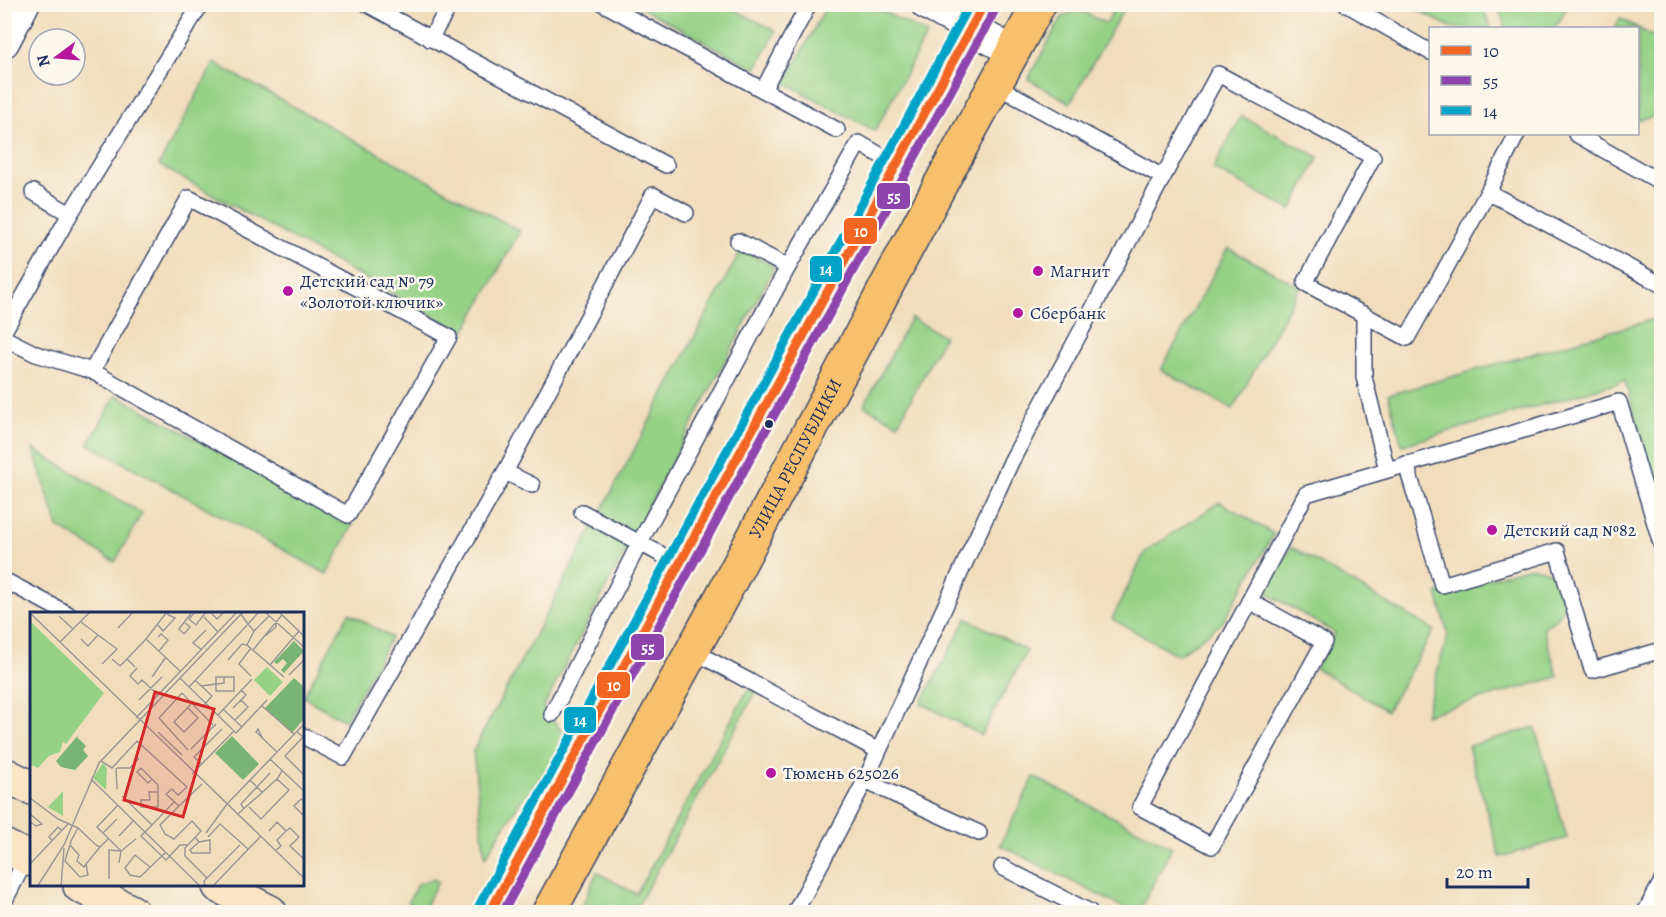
<svg xmlns="http://www.w3.org/2000/svg" width="1666" height="917" font-family="Alegreya,serif">
<style>
.green{fill:#96d286;stroke:#588072;stroke-width:1.5}
.lines{fill:none;stroke-linecap:round;stroke-linejoin:round}
.service-casing{stroke:#3b496c;stroke-width:18}
.minor-casing{stroke:#3b496c;stroke-width:33}
.secondary-casing{stroke:#3b496c;stroke-width:36}
.primary-casing{stroke:#3b496c;stroke-width:36}
.service{stroke:#fff;stroke-width:15}
.minor{stroke:#fff;stroke-width:30}
.secondary{stroke:#fce5c4;stroke-width:33}
.primary{stroke:#f8bf6c;stroke-width:33}
.bus-1-casing{stroke:#fbf7ec;stroke-width:14}
.bus-2-casing{stroke:#fbf7ec;stroke-width:14}
.bus-3-casing{stroke:#fbf7ec;stroke-width:14}
.bus-1{stroke:#f26522;stroke-width:9}
.bus-2{stroke:#8e44ad;stroke-width:9}
.bus-3{stroke:#01a3c8;stroke-width:9}
.poi-dot{fill:#b5179e;stroke:#fbf7ec;stroke-width:2}
.bus-dot{fill:#1b2f5e;stroke:#fbf7ec;stroke-width:2}
.labels{text-anchor:middle;dominant-baseline:central;stroke-width:5;stroke-linejoin:round;paint-order:stroke}
.poi-label{font-size:18px;fill:#1b2f5e;stroke:#fbf7ec;text-anchor:start}
.street-label{font-size:18px;fill:#1b2f5e;stroke:#fbf7ec}
.inset-road{fill:none;stroke:#9b9796;stroke-width:1.5}
.view{fill:#d62828;fill-opacity:0.15;stroke:#d62828;stroke-width:3}
.inset-edge{fill:none;stroke:#1b2f5e;stroke-width:3}
.line-badge{stroke:#fbf7ec;stroke-width:2}
.badge-label{font-size:16px;text-anchor:middle;font-weight:bold;fill:#fff}
</style>
<rect width="100%" height="100%" fill="#fbf7ec"/>
<filter id="ink" filterUnits="userSpaceOnUse"><feTurbulence type="fractalNoise" baseFrequency=".0167" numOctaves="2"/><feDisplacementMap in="SourceGraphic" scale="12" xChannelSelector="R" yChannelSelector="G"/><feConvolveMatrix kernelMatrix="1 2 1 2 8 2 1 2 1" color-interpolation-filters="sRGB"/></filter>
<filter id="wash" filterUnits="userSpaceOnUse"><feTurbulence type="fractalNoise" baseFrequency=".008" numOctaves="4" result="noise"/><feDisplacementMap in="SourceGraphic" scale="24" xChannelSelector="R" yChannelSelector="G"/><feGaussianBlur stdDeviation="1.35" result="paint"/><feColorMatrix in="noise" values="0 0 0 0 0 0 0 0 0 0 0 0 0 0 0 0 0 1.4 0 .05"/><feComposite in="paint" operator="in"/></filter>
<g filter="url(#wash)">
<rect width="100%" height="100%" fill="#f1ddbc"/>
<!-- green -->
<g class="green">
<polygon points="636,5 725,5 776,31 756,69"/>
<polygon points="827,5 871,5 927,34 875,131 785,83"/>
<polygon points="1116,5 1126,5 1070,103 1028,79 1062,17 1078,9 1106,24"/>
<polygon points="1408,5 1482,5 1491,28 1452,28"/>
<polygon points="1497,5 1497,4 1568,5 1555,28 1506,28"/>
<polygon points="1620,18 1661,41 1661,115 1638,120 1638,28 1615,28"/>
<polygon points="214,63 520,231 464,333 159,165"/>
<polygon points="1241,116 1319,157 1291,210 1213,169"/>
<polygon points="1228,248 1300,287 1233,409 1161,370"/>
<polygon points="741,250 775,266 543,708 566,736 547,772 519,803 485,858 473,751"/>
<polygon points="1661,317 1661,508 1625,381 1402,445 1388,395"/>
<polygon points="911,318 944,336 898,424 864,406"/>
<polygon points="116,395 353,525 327,574 89,444"/>
<polygon points="33,449 142,513 115,562 58,527"/>
<polygon points="1220,502 1274,534 1222,623 1178,655 1112,619 1145,552"/>
<polygon points="1291,547 1434,630 1387,711 1315,668 1335,633 1265,592"/>
<path d="M1530,567C1558,572 1559,576 1566,602L1558,618L1543,628L1558,677L1425,715L1448,634L1437,593Z"/>
<polygon points="349,613 391,637 345,721 303,697"/>
<polygon points="967,618 1027,651 981,735 921,703"/>
<polygon points="748,689 756,692 634,912 580,912 597,872 636,894"/>
<polygon points="1535,727 1567,838 1500,857 1468,746"/>
<polygon points="1034,777 1172,847 1139,912 1132,912 1000,845"/>
<polygon points="434,879 438,882 422,911 408,903 417,884"/>
</g>
</g>
<g filter="url(#ink)">
<g class="lines">
<defs>
<g id="service">
<polyline points="367,4 666,165"/>
<polyline points="604,4 763,90 809,4"/>
<polyline points="1346,4 1430,52"/>
<polyline points="430,39 446,12"/>
<polyline points="995,85 1163,177"/>
<polyline points="763,90 837,130"/>
<polyline points="1576,134 1662,183"/>
<polyline points="33,192 70,214"/>
<polyline points="1488,192 1662,285"/>
<polyline points="738,241 788,267 859,143 897,165"/>
<polyline points="1364,314 1364,377 1387,470"/>
<polyline points="4,331 70,214 201,4"/>
<polyline points="4,338 36,354 92,371 348,515 449,337 189,198 92,371"/>
<polyline points="1406,464 1442,585 1557,551 1592,670 1662,650"/>
<polyline points="505,472 532,485"/>
<polyline points="582,512 679,564"/>
<polyline points="4,580 68,614"/>
<polyline points="1249,601 1324,642 1212,846 1140,807 1306,494 1619,402 1662,547"/>
<polyline points="693,651 877,750"/>
<polyline points="552,714 640,542 788,267"/>
<polyline points="303,736 343,757 505,472 653,195 686,213"/>
<polyline points="865,781 979,833"/>
<polyline points="1002,867 1090,912"/>
<polyline points="4,902 27,857"/>
<polyline points="795,912 865,781 1011,462 1218,74 1373,157 1305,283 1407,338 1488,192 1517,134"/>
<polyline points="1645,912 1662,881"/>
</g>
<g id="minor">
<polyline points="926,4 1014,52"/>
<polyline points="4,42 24,4"/>
</g>
<g id="secondary">
<polyline points="4,774 32,788"/>
<polyline points="4,846 32,860"/>
<polyline points="80,886 132,912"/>
<polyline points="219,886 270,912"/>
</g>
<g id="primary">
<polyline points="490,912 984,4"/>
<path id="s1" d="M549,912L725,591L939,187L1039,4"/>
</g>
</defs>
<!-- service casing -->
<use href="#service" class="service-casing"/>
<!-- minor casing -->
<use href="#minor" class="minor-casing"/>
<!-- secondary casing -->
<use href="#secondary" class="secondary-casing"/>
<!-- primary casing -->
<use href="#primary" class="primary-casing"/>
<!-- service -->
<use href="#service" class="service"/>
<!-- minor -->
<use href="#minor" class="minor"/>
<!-- secondary -->
<use href="#secondary" class="secondary"/>
<!-- primary -->
<use href="#primary" class="primary"/>
<defs>
<polyline id="bus-1" points="490,912 984,4"/>
<polyline id="bus-2" points="503,912 995,10"/>
<polyline id="bus-3" points="479,906 970,4"/>
</defs>
<!-- bus-1 casing -->
<use href="#bus-1" class="bus-1-casing"/>
<!-- bus-2 casing -->
<use href="#bus-2" class="bus-2-casing"/>
<!-- bus-3 casing -->
<use href="#bus-3" class="bus-3-casing"/>
<!-- bus-1 -->
<use href="#bus-1" class="bus-1"/>
<!-- bus-2 -->
<use href="#bus-2" class="bus-2"/>
<!-- bus-3 -->
<use href="#bus-3" class="bus-3"/>
</g>
</g>
<!-- markers -->
<g class="poi-dot">
<circle cx="1038" cy="271" r="6"/>
<circle cx="288" cy="291" r="6"/>
<circle cx="1018" cy="313" r="6"/>
<circle cx="1492" cy="530" r="6"/>
<circle cx="771" cy="773" r="6"/>
</g>
<circle class="bus-dot" cx="769" cy="424" r="5"/>
<g class="labels">
<!-- poi labels -->
<g class="poi-label">
<text x="1050" y="271">Магнит</text>
<text x="300" y="281">Детский сад № 79<tspan x="300" dy="21">«Золотой ключик»</tspan></text>
<text x="1030" y="313">Сбербанк</text>
<text x="1504" y="530">Детский сад №82</text>
<text x="783" y="773">Тюмень 625026</text>
</g>
<!-- street labels -->
<g class="street-label">
<text stroke="none"><textPath href="#s1" startOffset="516">УЛИЦА РЕСПУБЛИКИ</textPath></text>
</g>
</g>
<!-- overview -->
<g transform="translate(30 612)">
<rect width="274" height="274" fill="#f1ddbc"/>
<path d="M0,9L74,81L36,132L33,130L30,140L19,144L8,156L0,152ZM237,55L253,70L240,84L224,68ZM73,151L77,156L76,178L63,166ZM33,179V204L18,195Z" fill="#96d286"/>
<path d="M264,29L274,39L254,61L251,58L257,51L253,47L247,52L244,50ZM264,66L274,75V107L262,121L235,96ZM50,121L47,125L56,134L53,138L58,144L45,158L31,155L26,149ZM202,124L229,152L213,168L185,141Z" fill="#78b473"/>
<path class="inset-road" d="M137,0L116,27L150,59M165,0L159,7L166,13L176,0M235,0L275,36M249,0L275,25M0,1L275,267M181,1L187,7L194,0M210,1L218,12L229,0M29,4L43,17M174,5L188,20M51,10L68,23L58,34L51,27M155,11L160,15L154,22L149,17L162,0M128,13L133,19L145,6L137,2M88,16L103,0M224,19L239,4M68,23L87,37L72,52M235,24L246,15V10M128,25L131,22L138,28L129,39M30,30L60,0M221,36L209,52L221,64M172,38L163,31L176,18M223,38L252,3M82,47L90,54L97,47M198,48L212,32L217,33M240,53L269,19M105,55L97,47L116,27M107,56L100,64L108,72L112,68L128,83M259,63L275,47M122,65L136,45M186,65H204V79H186ZM150,66L206,121L237,88M165,68L182,84L174,93M171,74L194,71V65M159,75L218,12L224,19L217,33L254,65M109,88L132,65M232,94L264,122M158,96L168,106L154,120L144,110L162,91M203,96L216,83L211,78M193,97L212,115M188,103L222,67M106,106L207,0M205,108L218,95L211,88M128,120L152,143M267,120L273,125L255,144L274,163M233,127L228,117L226,120L247,140M161,137L186,112M158,138L129,106L152,81L183,113M240,147L275,180M71,149L82,156L107,129L157,175L148,183L142,177L136,182L149,194L172,172M172,152L164,145L192,117M86,156L87,177M87,156H100L109,146M162,162L204,119M61,167L171,275M122,167L118,171L107,160L111,156L128,173V195H111V188H120L119,180H128M220,168L233,181M92,184L122,213L144,190M0,186L28,207L48,216L66,233L70,235L78,227M275,190L271,187L264,194L275,205M88,193L67,215L91,239L106,227M149,194L130,213L135,222L144,227L162,209L171,219L155,236V244L177,266M219,195L231,207L259,178L247,167L252,159M214,197L211,192L240,161M0,202L12,212L6,214L0,210M208,202L247,167M122,213L111,224L136,248L150,233H158M239,219L247,210L256,219L247,228L251,234L246,238M256,219L260,216L269,225L260,234L275,248M73,221L87,207M176,221L197,192L275,111M89,224L104,208M165,225L169,230L160,238L162,241H180V228L169,230M178,225L190,212L218,237M22,228L19,225L28,215L31,218M40,233L49,243L47,249L54,255L56,252L58,263L50,265L35,249L37,242L40,233L41,229L48,216M0,252L38,212M56,252L70,235M120,255L105,243L95,256L100,263L110,265L136,240M79,267V238L91,239L89,251M7,275L34,233L69,151L213,0M31,275L34,236M175,275L174,269L210,233M182,275L231,224"/>
<path class="view" d="M125,80L184,97L153,205L94,188Z"/>
<rect width="274" height="274" class="inset-edge"/>
</g>
<g class="line-badge">
<rect x="876" y="182" width="35" height="28" rx="6" fill="#8e44ad"/>
<rect x="843" y="217" width="35" height="28" rx="6" fill="#f26522"/>
<rect x="809" y="255" width="34" height="28" rx="6" fill="#01a3c8"/>
<rect x="630" y="633" width="35" height="28" rx="6" fill="#8e44ad"/>
<rect x="596" y="671" width="35" height="28" rx="6" fill="#f26522"/>
<rect x="563" y="706" width="34" height="28" rx="6" fill="#01a3c8"/>
</g>
<g class="badge-label">
<text x="894" y="202">55</text>
<text x="861" y="237">10</text>
<text x="826" y="275">14</text>
<text x="648" y="653">55</text>
<text x="614" y="691">10</text>
<text x="580" y="726">14</text>
</g>
<!-- margin -->
<rect width="1666" height="917" fill="none" stroke="#fbf7ec" stroke-width="24"/>
<!-- legend -->
<rect x="1429" y="27" width="210" height="108" fill="#fbf7ec" stroke="#a1a7b3" stroke-width="1.5"/>
<rect x="1441" y="46" width="30" height="9" fill="#f26522" stroke="#a1a7b3" stroke-width="1.5"/>
<text x="1483" y="57" font-size="18" fill="#1b2f5e">10</text>
<rect x="1441" y="76" width="30" height="9" fill="#8e44ad" stroke="#a1a7b3" stroke-width="1.5"/>
<text x="1483" y="87" font-size="18" fill="#1b2f5e">55</text>
<rect x="1441" y="106" width="30" height="9" fill="#01a3c8" stroke="#a1a7b3" stroke-width="1.5"/>
<text x="1483" y="117" font-size="18" fill="#1b2f5e">14</text>
<!-- north arrow -->
<g transform="translate(57 57) rotate(254)"><circle r="28" fill="#fbf7ec" stroke="#a1a7b3" stroke-width="1.5"/>
<path d="M0-4.5L10 22L0 15L-10 22Z" fill="#b5179e"/>
<text y="-9" font-size="16" font-weight="bold" text-anchor="middle" fill="#1b2f5e">N</text>
</g>
<!-- scale -->
<path d="M1447 878v9h81v-9" fill="none" stroke="#1b2f5e" stroke-width="3"/>
<text x="1456" y="878" font-size="18" fill="#1b2f5e" stroke="#fbf7ec" stroke-width="4.5" paint-order="stroke">20 m</text>
</svg>
